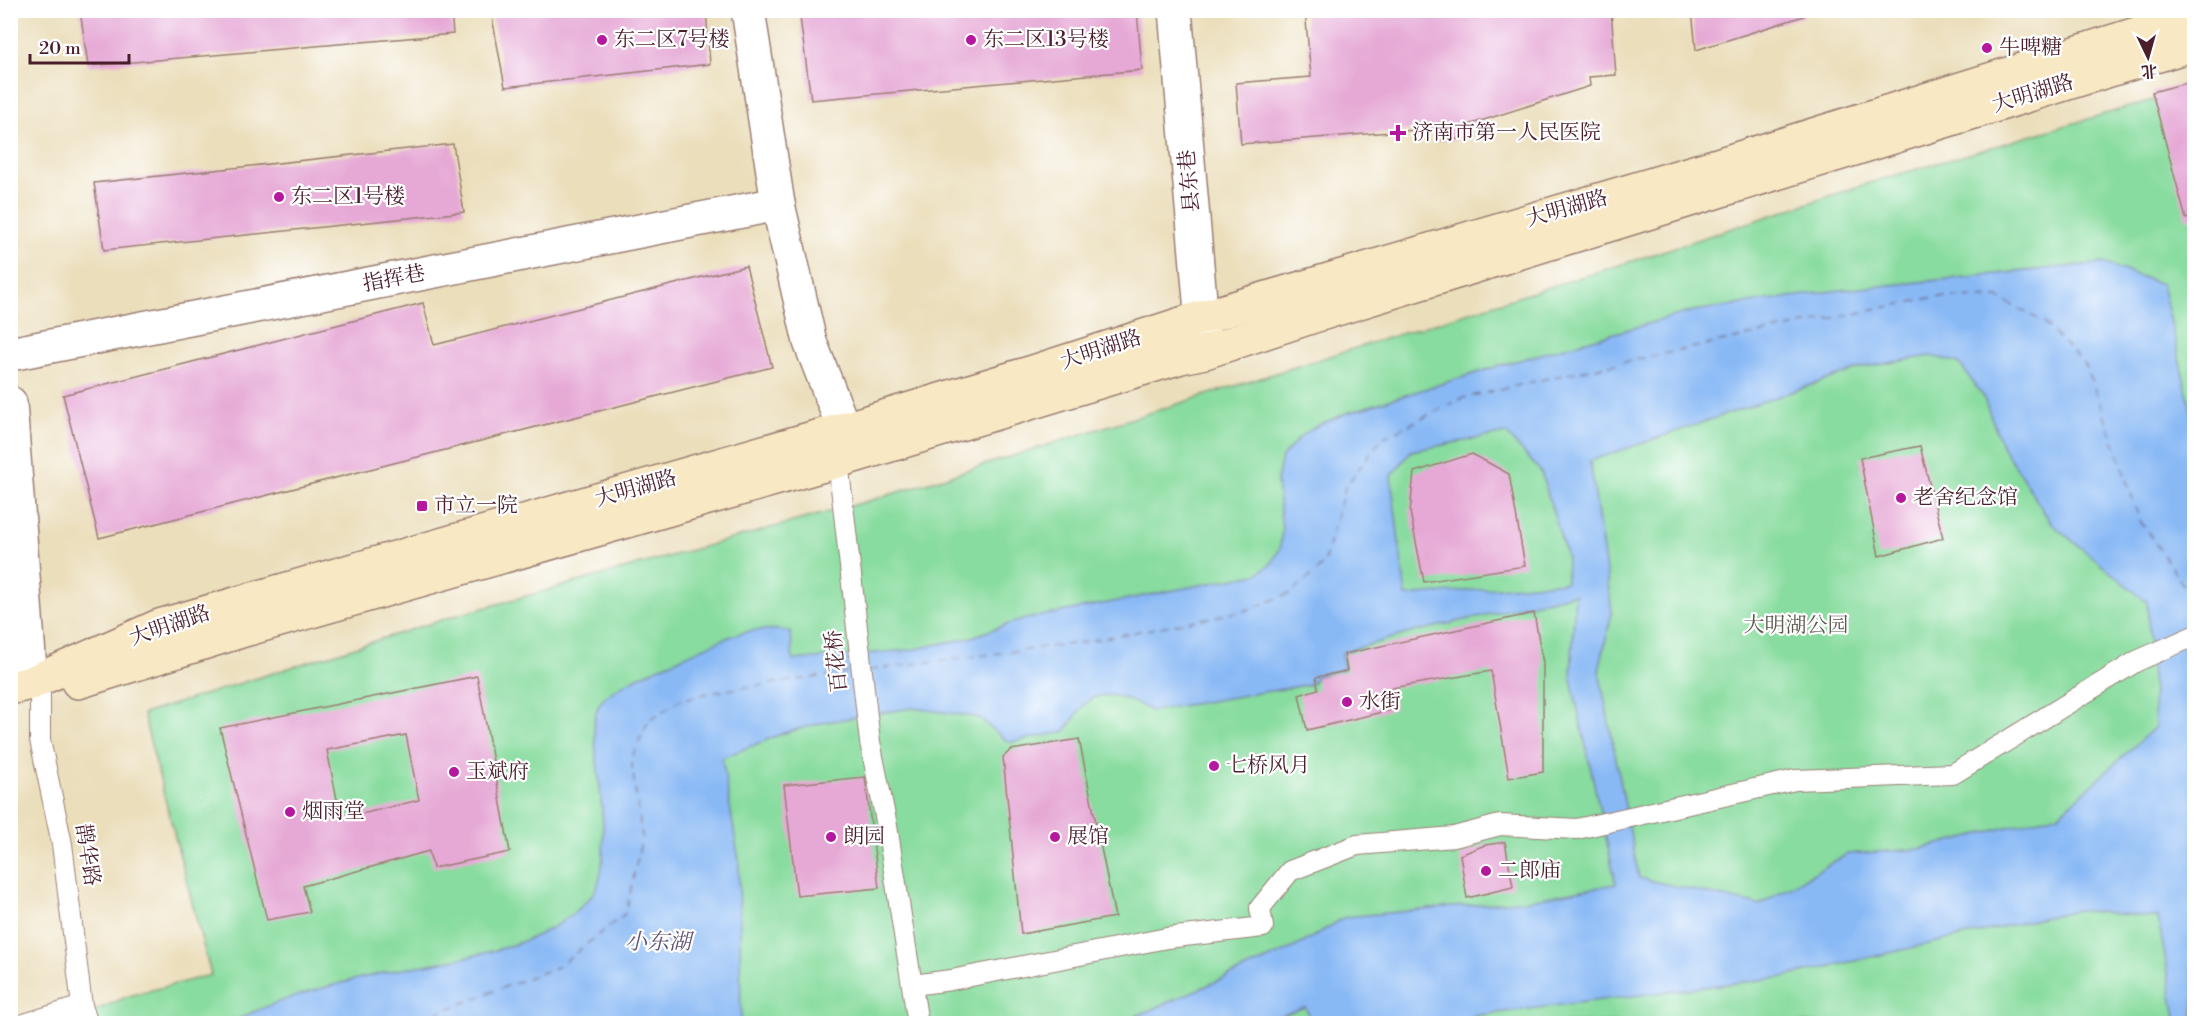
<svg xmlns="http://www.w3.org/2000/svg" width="2205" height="1034" font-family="'Libre Bodoni','Noto Serif SC',serif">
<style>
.green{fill:#88dc9f;stroke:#697e65;stroke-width:1.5}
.water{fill:#89b9f5;stroke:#6a6c90;stroke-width:1.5;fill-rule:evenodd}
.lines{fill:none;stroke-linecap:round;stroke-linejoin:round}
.ferry{stroke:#605572;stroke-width:1.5;stroke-dasharray:8 6;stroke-linecap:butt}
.building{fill:#e6a9d6;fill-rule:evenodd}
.service-casing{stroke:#9a7e73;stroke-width:22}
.minor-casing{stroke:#9a7e73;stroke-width:36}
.tertiary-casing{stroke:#9a7e73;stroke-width:36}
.secondary-casing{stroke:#9a7e73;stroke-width:36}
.service{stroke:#fff;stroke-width:20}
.minor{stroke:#fff;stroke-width:33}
.tertiary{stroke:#fff;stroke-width:33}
.secondary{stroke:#f8e8c3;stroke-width:33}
.poi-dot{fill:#b5179e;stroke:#fff;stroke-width:2}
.labels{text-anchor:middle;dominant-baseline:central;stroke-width:4.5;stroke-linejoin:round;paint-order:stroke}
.poi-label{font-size:21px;fill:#4a1f2b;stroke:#fff;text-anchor:start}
.street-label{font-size:21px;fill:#4a1f2b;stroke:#fff}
.park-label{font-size:21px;fill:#5d584e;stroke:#fff}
.water-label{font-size:22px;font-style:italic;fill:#605572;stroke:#fff}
</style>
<rect width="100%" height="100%" fill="#fff"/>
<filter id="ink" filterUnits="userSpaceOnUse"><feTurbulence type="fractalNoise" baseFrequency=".0167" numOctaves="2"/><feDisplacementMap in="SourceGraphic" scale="12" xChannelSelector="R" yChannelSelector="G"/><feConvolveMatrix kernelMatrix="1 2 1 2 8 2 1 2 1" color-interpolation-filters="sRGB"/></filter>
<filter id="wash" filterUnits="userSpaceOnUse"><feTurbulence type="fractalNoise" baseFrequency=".008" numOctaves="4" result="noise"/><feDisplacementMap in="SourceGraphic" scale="24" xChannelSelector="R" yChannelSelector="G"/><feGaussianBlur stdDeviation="1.35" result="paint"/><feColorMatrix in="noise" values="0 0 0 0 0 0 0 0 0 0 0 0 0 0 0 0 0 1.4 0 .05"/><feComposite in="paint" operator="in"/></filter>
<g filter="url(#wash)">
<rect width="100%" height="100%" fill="#ebdebb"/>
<!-- green -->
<polygon class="green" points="2194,88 2194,1023 50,1024 71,1021 129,996 211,975 143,714 451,617 879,498 1651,255 1869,183"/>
<!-- water -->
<path class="water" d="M2103,263L2162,284L2194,422V1023H2177L2158,918L2077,910L1784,977L1473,1016L1468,1023H1313L1305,1007L1260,1023H1120L1273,957L1301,944L1345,917L1529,900L1616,884L1571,679L1575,594L1410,633L1344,652L1342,654L1344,669L1316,676L1312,684L1151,711C1131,700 1103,685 1084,705C1076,713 1072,724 1064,732L1012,742L1007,741L977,717L912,708L826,722L784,733L722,758L739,861L741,1023L229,1024C269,1002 317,989 361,978C437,958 538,959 592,895C613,871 599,784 596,752C595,737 591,717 600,703C614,684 661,667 683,657C721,640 749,623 791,632L793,660L910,650L969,638L1020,620L1257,574L1271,564L1280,549L1282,530L1277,481L1282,457L1299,438L1315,427L1344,414L1512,362L1693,311L1832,291ZM1931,356L1959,363L1983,396L2002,446L2051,523L2147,602L2155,727L2060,814L1919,849L1847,854L1759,905L1639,878L1599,671L1612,612L1590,461L1864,367ZM1506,433L1541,472L1567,558L1566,582L1406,596L1391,477L1411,451Z"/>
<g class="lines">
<!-- ferry -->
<g class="ferry">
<polyline points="870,670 1078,643 1244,611 1291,593 1323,565 1345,487 1382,438 1463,398 1567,374 1935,297 1999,298 2042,321 2086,366 2115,444 2139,519 2188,592 2194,598"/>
<polyline points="409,1024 559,966 626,913 642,837 631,759 649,720 680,700 713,692 853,672"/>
</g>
</g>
<g id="blocks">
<!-- building -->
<g class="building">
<polygon points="80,10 451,10 453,34 88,66"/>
<polygon points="555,10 706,10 710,64 505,87 492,17"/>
<polygon points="799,10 1137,10 1142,70 811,100"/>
<polygon points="1305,10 1611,10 1616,75 1589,77 1590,86 1465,126 1464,138 1442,141 1440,128 1241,144 1236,83 1311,77"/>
<polygon points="1692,10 1803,10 1804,16 1696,50"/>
<polygon points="2194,81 2194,218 2186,219 2152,92"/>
<polygon points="453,144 464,212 104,250 94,183"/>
<polygon points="746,266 772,367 99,538 63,395 423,303 434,345"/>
<polygon points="1920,446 1943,538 1879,556 1860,458"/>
<polygon points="1472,454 1509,474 1525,566 1424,582 1410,512 1414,472"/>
<polygon points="1534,613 1543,663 1543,772 1509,778 1491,671 1391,688 1395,709 1307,730 1299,695 1318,689 1316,677 1347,671 1344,654"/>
<path d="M477,676L510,852L433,868L429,851L303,886L310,912L267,920L220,728ZM406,735L419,800L341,819L327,750Z"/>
<polygon points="1079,739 1115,917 1021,934 1003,757 1011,750"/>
<polygon points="865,777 879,888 797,896 784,785"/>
<polygon points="1505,842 1513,887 1467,898 1460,855 1485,845"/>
</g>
</g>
</g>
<g filter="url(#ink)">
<use href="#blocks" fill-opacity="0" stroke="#9a7e73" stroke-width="1.5"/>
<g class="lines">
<defs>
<g id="service">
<polyline points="838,461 870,742 887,826 918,1024"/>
<polyline points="40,694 40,740 62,844 82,1006 88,1024"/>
<polyline points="913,985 951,980 1167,938 1263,927 1260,908 1290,871 1357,845 1454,837 1500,825 1577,829 1795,780 1953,774 2137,661 2194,636"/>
<polyline points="24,1024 82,1006"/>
</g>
<g id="minor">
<polyline points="748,10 778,204 810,342 844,429"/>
<polyline points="1175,10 1204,346"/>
<polyline points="10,354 778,204"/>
</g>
<polyline id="tertiary" points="10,403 31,683"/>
<g id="secondary">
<polyline points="78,682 241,631 838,461 1181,357 1205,352 1314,316 2194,44"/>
<polyline points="10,688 31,683 159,626 844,429 1033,372 1200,318 1714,166 2194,16"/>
</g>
</defs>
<!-- service casing -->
<use href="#service" class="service-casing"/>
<!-- minor casing -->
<use href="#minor" class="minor-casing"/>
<!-- tertiary casing -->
<use href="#tertiary" class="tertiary-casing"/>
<!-- secondary casing -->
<use href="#secondary" class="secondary-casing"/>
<!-- service -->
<use href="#service" class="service"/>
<!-- minor -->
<use href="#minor" class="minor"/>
<!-- tertiary -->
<use href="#tertiary" class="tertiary"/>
<!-- secondary -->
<use href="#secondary" class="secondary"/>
</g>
</g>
<!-- markers -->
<g class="poi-dot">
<circle cx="602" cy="40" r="6"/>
<circle cx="971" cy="40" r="6"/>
<circle cx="1987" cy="48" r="6"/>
<path d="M1395 124h6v6h6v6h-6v6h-6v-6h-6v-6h6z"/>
<circle cx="279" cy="197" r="6"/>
<circle cx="1901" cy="498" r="6"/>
<rect x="416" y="500" width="12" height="12" rx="3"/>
<circle cx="1347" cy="702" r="6"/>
<circle cx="1214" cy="766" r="6"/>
<circle cx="454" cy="772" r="6"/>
<circle cx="290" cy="812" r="6"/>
<circle cx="831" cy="837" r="6"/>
<circle cx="1055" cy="837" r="6"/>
<circle cx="1486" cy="871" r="6"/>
</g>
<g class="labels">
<!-- poi labels -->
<g class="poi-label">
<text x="614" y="40">东二区7号楼</text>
<text x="983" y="40">东二区13号楼</text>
<text x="1999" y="48">牛啤糖</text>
<text x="1412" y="133">济南市第一人民医院</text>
<text x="291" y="197">东二区1号楼</text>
<text x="1913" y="498">老舍纪念馆</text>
<text x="434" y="506">市立一院</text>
<text x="1359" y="702">水街</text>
<text x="1226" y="766">七桥风月</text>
<text x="466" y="772">玉斌府</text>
<text x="302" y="812">烟雨堂</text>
<text x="843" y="837">朗园</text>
<text x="1067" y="837">展馆</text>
<text x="1498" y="871">二郎庙</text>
</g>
<!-- street labels -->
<g class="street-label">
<text transform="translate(2033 94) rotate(-17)">大明湖路</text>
<text transform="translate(1190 181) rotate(-95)">县东巷</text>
<text transform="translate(1567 209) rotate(-16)">大明湖路</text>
<text transform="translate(394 279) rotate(-11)">指挥巷</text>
<text transform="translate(1101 350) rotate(-18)">大明湖路</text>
<text transform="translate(636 489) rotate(-16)">大明湖路</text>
<text transform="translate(170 626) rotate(-19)">大明湖路</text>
<text transform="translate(837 661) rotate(-96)">百花桥</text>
<text transform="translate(87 855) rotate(81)">鹊华路</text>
</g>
<!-- park labels -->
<g class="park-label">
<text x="1796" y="626">大明湖公园</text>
</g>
<!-- water labels -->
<g class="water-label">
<text x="658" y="942">小东湖</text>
</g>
</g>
<!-- margin -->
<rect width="2205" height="1034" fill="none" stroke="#fff" stroke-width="36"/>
<!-- north arrow -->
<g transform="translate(2148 57) rotate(175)" stroke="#ffffff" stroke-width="4.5" paint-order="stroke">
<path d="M0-4.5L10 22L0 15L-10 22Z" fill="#4a1f2b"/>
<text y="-9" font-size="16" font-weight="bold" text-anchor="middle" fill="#4a1f2b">北</text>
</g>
<!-- scale -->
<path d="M30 54v9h99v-9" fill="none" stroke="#4a1f2b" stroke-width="3"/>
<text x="39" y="54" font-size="18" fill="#4a1f2b" stroke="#ffffff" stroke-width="4.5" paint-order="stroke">20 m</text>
</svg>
